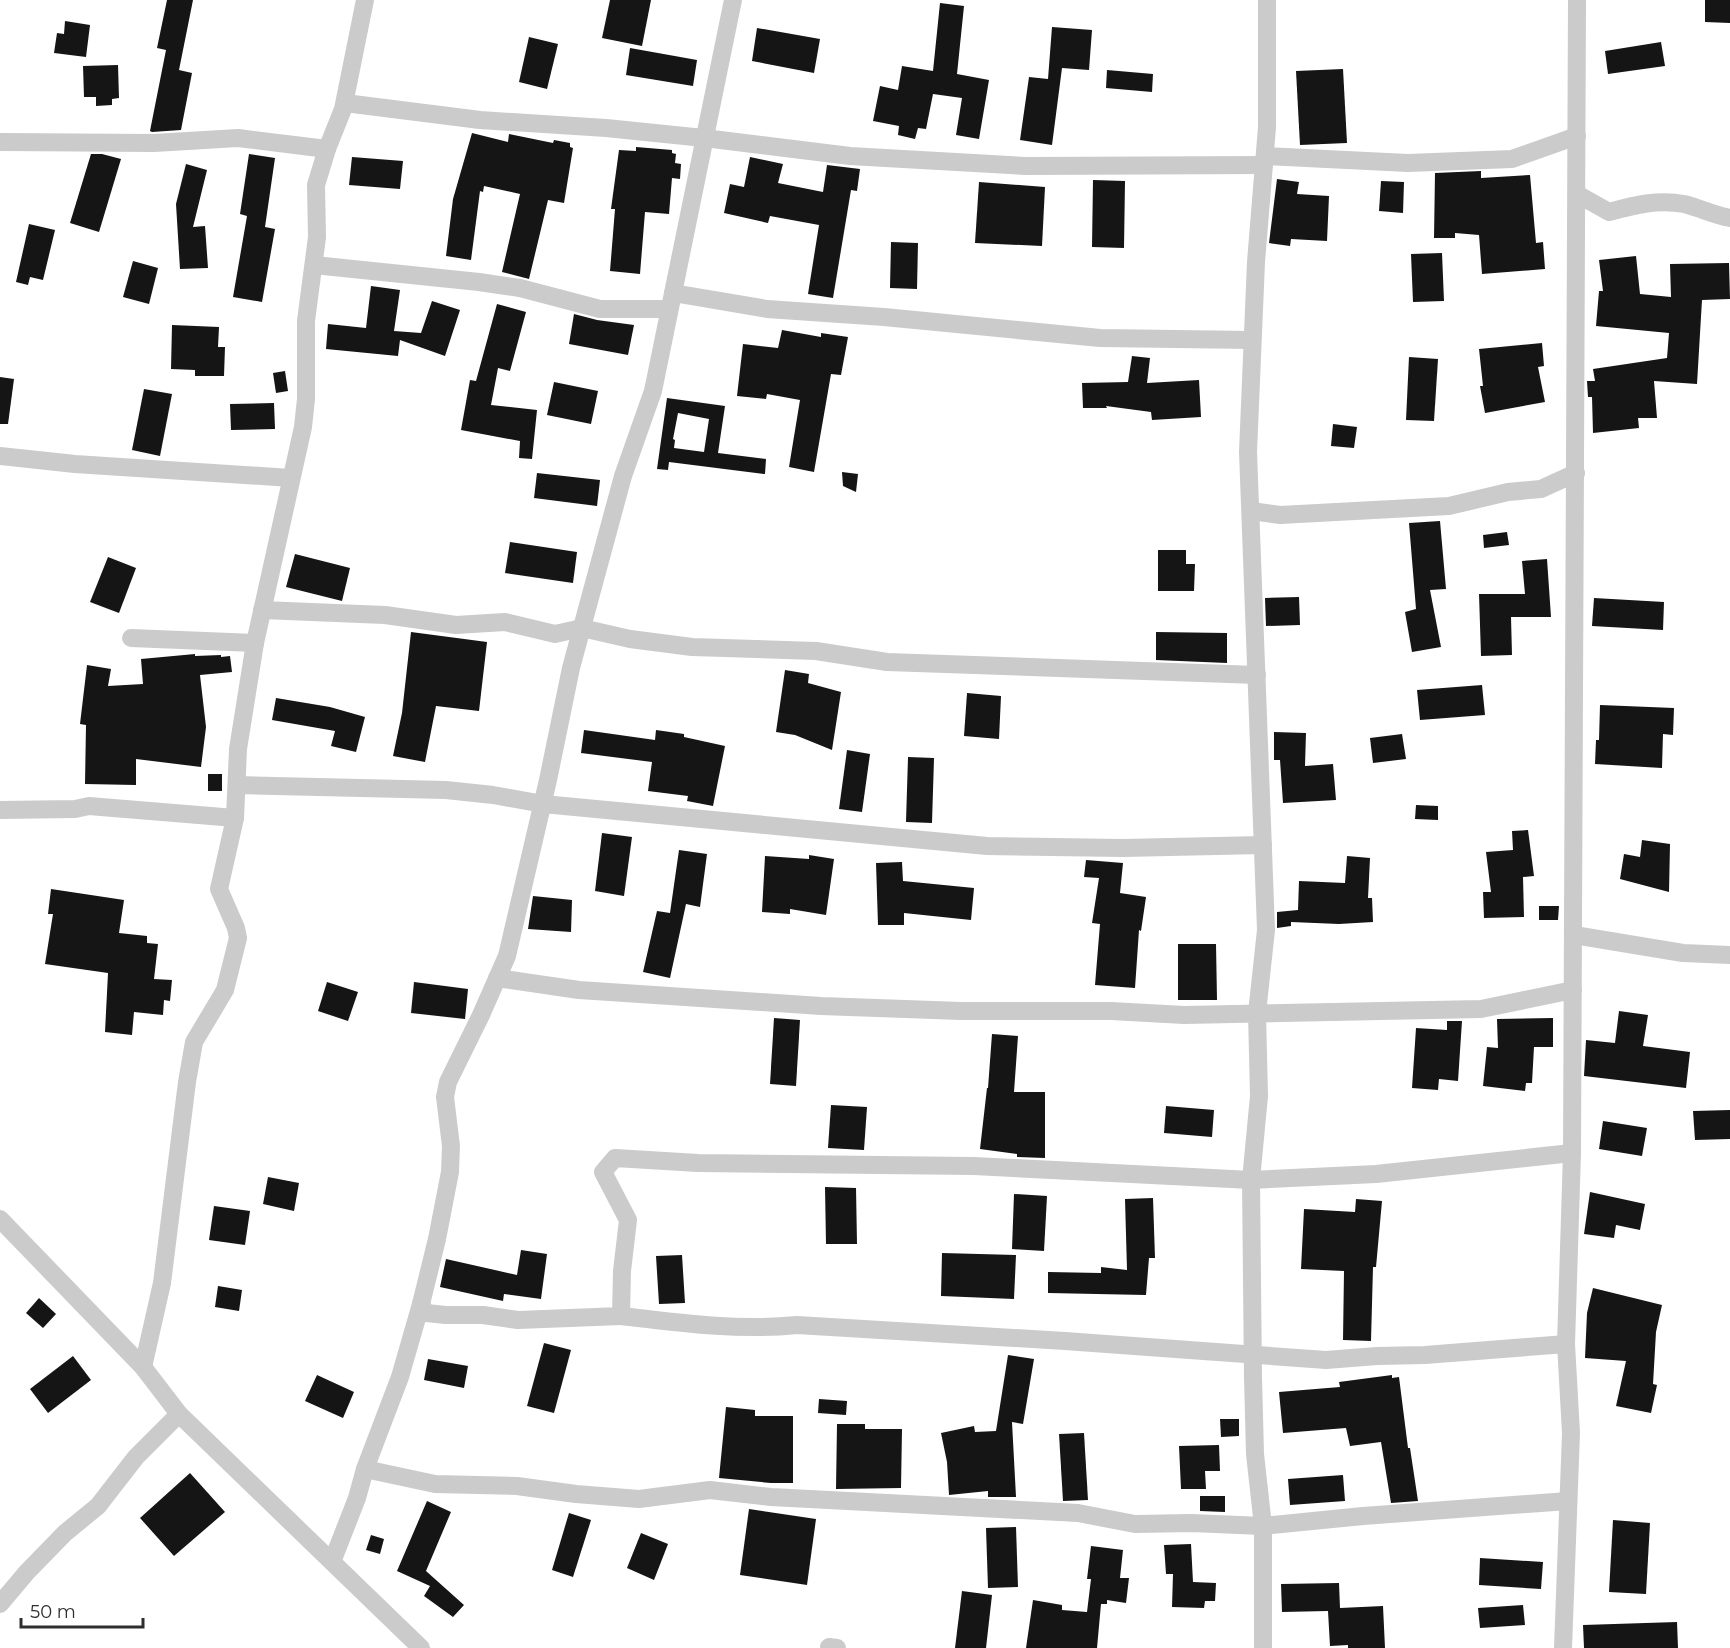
<svg xmlns="http://www.w3.org/2000/svg" width="1730" height="1648" font-family="Montserrat,sans-serif">
<style>
.building{fill:#151515;fill-rule:evenodd}
.lines{fill:none;stroke-linecap:round;stroke-linejoin:round}
.minor{stroke:#cbcbcb;stroke-width:18}
</style>
<rect width="100%" height="100%" fill="#fff"/>
<!-- building -->
<g class="building">
<polygon points="167,0 193,0 179,70 192,73 181,130 152,132 150,131 166,50 157,48"/>
<polygon points="610,0 651,0 642,46 602,38"/>
<polygon points="1705,0 1730,0 1730,23 1705,22"/>
<polygon points="940,3 964,6 957,74 989,80 979,139 956,135 962,98 933,94 926,129 918,128 915,139 898,135 899,126 873,121 880,86 898,90 902,66 933,71"/>
<polygon points="65,21 90,25 86,57 54,53 57,33 64,34"/>
<polygon points="1052,27 1092,30 1089,70 1062,68 1052,145 1020,140 1029,77 1048,79"/>
<polygon points="757,28 820,39 814,73 752,61"/>
<polygon points="529,37 558,44 547,89 519,82"/>
<polygon points="1661,42 1665,66 1608,74 1605,51"/>
<polygon points="630,48 697,60 693,86 626,75"/>
<polygon points="118,65 119,98 112,99 112,105 96,106 96,97 84,97 83,66"/>
<polygon points="1343,69 1347,143 1300,145 1296,71"/>
<polygon points="1107,70 1153,74 1152,92 1106,88"/>
<polygon points="472,133 508,142 509,134 553,143 554,140 570,143 570,147 573,148 564,203 548,200 529,279 502,272 520,194 484,186 483,192 480,191 471,260 446,256 453,199"/>
<polygon points="636,147 672,150 672,153 676,154 675,163 681,164 680,179 672,178 669,214 645,212 640,274 610,271 615,209 611,209 619,150 636,151"/>
<polygon points="91,154 102,154 121,159 99,232 70,223"/>
<polygon points="249,154 275,158 265,227 275,229 262,302 233,297 247,216 240,214"/>
<polygon points="352,157 403,161 400,189 349,185"/>
<polygon points="750,157 783,164 778,183 823,192 827,165 860,169 857,191 851,190 833,298 808,294 819,225 770,216 768,223 724,213 730,184 744,187"/>
<polygon points="186,164 207,170 193,227 205,226 208,268 180,269 176,204"/>
<polygon points="1481,171 1481,178 1530,175 1536,243 1543,242 1545,269 1482,274 1479,235 1455,233 1455,238 1434,238 1435,173"/>
<polygon points="1277,179 1299,182 1297,194 1329,196 1327,241 1291,239 1290,246 1269,243"/>
<polygon points="1093,180 1125,181 1124,248 1092,247"/>
<polygon points="1381,181 1404,182 1403,213 1379,211"/>
<polygon points="979,182 1045,187 1042,246 975,243"/>
<polygon points="29,224 55,230 43,280 30,277 28,285 16,282"/>
<polygon points="891,242 918,243 917,289 890,288"/>
<polygon points="1442,253 1444,301 1413,302 1411,254"/>
<polygon points="1636,256 1640,294 1671,297 1670,264 1729,263 1730,299 1702,300 1697,384 1654,381 1657,418 1638,418 1639,428 1593,433 1592,397 1588,397 1587,381 1595,381 1593,369 1667,358 1669,333 1596,326 1599,291 1603,291 1599,260"/>
<polygon points="133,261 158,268 149,304 123,297"/>
<polygon points="371,286 400,290 394,331 421,333 432,301 460,310 445,356 400,340 398,356 326,349 328,324 366,328"/>
<polygon points="497,304 526,312 510,371 498,368 491,405 537,410 532,459 519,458 520,441 461,430 470,380 476,381"/>
<polygon points="574,314 597,320 634,325 628,355 569,344"/>
<polygon points="172,325 219,327 218,347 225,347 224,376 195,376 195,370 171,369"/>
<polygon points="782,330 821,337 821,333 848,337 841,375 831,374 814,472 789,467 800,400 767,394 766,399 737,396 743,344 778,348"/>
<polygon points="1542,343 1544,366 1538,367 1545,402 1485,413 1480,386 1483,386 1479,349"/>
<polygon points="1132,356 1150,358 1147,383 1199,380 1201,417 1152,420 1151,412 1106,406 1107,408 1083,408 1082,383 1128,382"/>
<polygon points="1409,357 1438,359 1434,421 1406,420"/>
<polygon points="285,371 288,391 276,393 273,373"/>
<polygon points="0,377 14,379 8,424 0,424"/>
<polygon points="554,382 598,391 591,424 547,415"/>
<polygon points="144,389 172,394 160,456 132,450"/>
<path d="M667,398L725,406L718,453L766,459L765,474L669,462L668,470L657,469ZM678,413L709,419L704,452L674,448L675,440L673,439Z"/>
<polygon points="274,403 275,429 231,430 230,404"/>
<polygon points="1333,424 1357,427 1354,448 1331,446"/>
<polygon points="842,472 858,474 856,492 843,486"/>
<polygon points="537,473 600,480 597,506 534,498"/>
<polygon points="1440,521 1446,589 1430,590 1441,647 1412,652 1405,612 1416,609 1409,523"/>
<polygon points="1507,532 1509,545 1484,548 1483,535"/>
<polygon points="510,542 577,552 573,583 505,573"/>
<polygon points="1158,550 1186,550 1186,564 1195,564 1194,591 1158,591"/>
<polygon points="295,554 350,568 342,601 286,587"/>
<polygon points="108,557 136,568 119,613 90,602"/>
<polygon points="1547,559 1551,617 1511,617 1512,655 1481,656 1479,594 1525,594 1522,561"/>
<polygon points="1299,597 1300,625 1266,626 1265,598"/>
<polygon points="1594,598 1664,602 1663,630 1592,626"/>
<polygon points="411,632 487,642 479,711 436,706 425,762 393,756 402,713"/>
<polygon points="1156,632 1227,633 1227,663 1156,660"/>
<polygon points="195,654 195,656 221,655 221,657 230,656 232,672 200,675 206,727 201,767 136,759 136,785 85,784 86,725 80,724 87,665 111,669 108,686 143,684 141,659"/>
<polygon points="785,670 809,674 808,683 841,692 832,750 795,735 776,732"/>
<polygon points="1482,685 1485,715 1420,720 1417,690"/>
<polygon points="967,693 1001,696 999,739 964,736"/>
<polygon points="276,698 330,707 365,717 356,752 331,746 335,731 272,720"/>
<polygon points="1600,705 1674,708 1673,735 1663,734 1662,768 1595,764 1596,740 1599,740"/>
<polygon points="584,730 655,740 656,730 684,734 684,737 725,746 713,806 687,801 688,796 648,791 652,762 581,753"/>
<polygon points="1274,732 1306,733 1305,766 1333,764 1336,800 1283,803 1280,760 1274,760"/>
<polygon points="1402,734 1406,759 1373,763 1370,738"/>
<polygon points="847,750 870,754 862,812 839,809"/>
<polygon points="908,757 934,758 932,823 906,822"/>
<rect x="208" y="774" width="14" height="17"/>
<polygon points="1416,805 1438,806 1438,820 1415,819"/>
<polygon points="1528,830 1534,876 1523,877 1524,917 1484,918 1483,892 1491,892 1486,852 1513,850 1512,831"/>
<polygon points="602,833 632,837 624,896 595,891"/>
<polygon points="1642,840 1670,844 1669,892 1620,879 1624,854 1640,857"/>
<polygon points="679,850 707,854 700,907 686,904 670,978 643,972 657,911 670,913"/>
<polygon points="809,855 834,859 826,915 790,909 790,914 762,912 765,856 809,859"/>
<polygon points="1347,856 1370,858 1368,898 1372,898 1373,922 1339,924 1291,922 1291,926 1277,928 1277,912 1298,910 1299,881 1345,883"/>
<polygon points="1086,860 1123,863 1120,893 1146,897 1141,931 1139,930 1135,988 1095,985 1100,924 1092,923 1099,878 1084,877"/>
<polygon points="902,862 903,881 974,888 971,920 904,913 904,925 878,925 876,863"/>
<polygon points="51,889 124,900 119,933 147,936 147,943 158,944 154,979 172,980 170,1001 164,1000 163,1015 134,1012 132,1035 105,1032 108,973 45,964 53,914 48,914"/>
<polygon points="533,896 572,900 571,932 528,929"/>
<polygon points="1539,906 1559,906 1558,920 1539,920"/>
<polygon points="1178,944 1216,944 1217,1000 1178,1000"/>
<polygon points="327,982 358,992 348,1021 318,1011"/>
<polygon points="414,982 468,989 465,1019 411,1013"/>
<polygon points="1619,1011 1648,1015 1643,1046 1690,1052 1686,1088 1584,1076 1586,1040 1615,1043"/>
<polygon points="774,1018 800,1020 796,1086 770,1084"/>
<polygon points="1553,1018 1553,1047 1534,1047 1532,1083 1526,1083 1525,1091 1483,1086 1487,1047 1498,1048 1497,1019"/>
<polygon points="1447,1021 1462,1021 1458,1081 1439,1079 1438,1090 1412,1088 1416,1028 1447,1030"/>
<polygon points="992,1034 1018,1036 1014,1092 1045,1092 1045,1158 1017,1157 1017,1154 980,1149 987,1088 988,1088"/>
<polygon points="831,1105 867,1107 864,1150 828,1148"/>
<polygon points="1166,1106 1214,1110 1212,1137 1164,1133"/>
<polygon points="1730,1110 1730,1139 1695,1140 1693,1111"/>
<polygon points="1603,1121 1647,1128 1642,1156 1599,1149"/>
<polygon points="268,1177 299,1183 294,1211 263,1204"/>
<polygon points="825,1187 856,1188 857,1244 826,1244"/>
<polygon points="1590,1192 1645,1204 1640,1230 1616,1225 1614,1238 1584,1234"/>
<polygon points="1014,1194 1047,1196 1044,1251 1012,1249"/>
<polygon points="1153,1198 1155,1258 1149,1258 1146,1295 1048,1293 1048,1272 1101,1273 1101,1267 1127,1270 1125,1199"/>
<polygon points="1356,1199 1382,1201 1376,1267 1373,1267 1371,1341 1343,1340 1344,1271 1301,1269 1304,1209 1355,1212"/>
<polygon points="214,1206 250,1211 245,1245 209,1240"/>
<polygon points="521,1250 547,1254 541,1299 504,1294 503,1301 440,1287 446,1259 517,1275"/>
<polygon points="942,1253 1016,1255 1014,1299 941,1296"/>
<polygon points="682,1255 685,1303 659,1304 656,1256"/>
<polygon points="218,1286 242,1290 239,1311 215,1307"/>
<polygon points="1593,1288 1662,1305 1656,1332 1653,1384 1657,1385 1651,1413 1616,1406 1626,1361 1585,1358 1587,1313"/>
<polygon points="39,1298 56,1314 43,1328 26,1313"/>
<polygon points="544,1343 571,1350 554,1413 527,1406"/>
<polygon points="1008,1355 1034,1359 1023,1424 1012,1422 1016,1497 988,1497 988,1491 949,1495 947,1462 941,1433 974,1426 975,1432 996,1431"/>
<polygon points="73,1356 91,1380 48,1413 30,1389"/>
<polygon points="428,1359 468,1366 464,1388 424,1380"/>
<polygon points="317,1375 354,1392 343,1418 305,1401"/>
<polygon points="1392,1375 1392,1378 1399,1377 1408,1448 1410,1448 1418,1501 1391,1503 1381,1442 1350,1446 1346,1428 1283,1433 1279,1392 1340,1387 1339,1382"/>
<polygon points="819,1399 847,1401 846,1415 818,1413"/>
<polygon points="726,1407 755,1410 755,1416 793,1416 793,1483 771,1483 719,1478"/>
<polygon points="1220,1419 1239,1419 1239,1436 1221,1437"/>
<polygon points="837,1424 865,1424 865,1429 902,1429 901,1488 836,1489"/>
<polygon points="1084,1433 1088,1500 1063,1501 1059,1434"/>
<polygon points="1219,1445 1220,1471 1205,1471 1206,1489 1181,1489 1179,1446"/>
<polygon points="190,1473 225,1512 174,1556 140,1518"/>
<polygon points="1343,1475 1345,1501 1290,1505 1288,1479"/>
<polygon points="1200,1496 1225,1496 1225,1512 1200,1511"/>
<polygon points="427,1501 451,1512 426,1571 464,1605 453,1617 424,1596 430,1586 397,1571"/>
<polygon points="749,1509 816,1519 807,1585 740,1575"/>
<polygon points="569,1513 591,1520 573,1577 552,1570"/>
<polygon points="1613,1520 1650,1523 1646,1594 1609,1592"/>
<polygon points="1016,1527 1018,1587 988,1588 986,1528"/>
<polygon points="641,1533 668,1544 654,1580 627,1568"/>
<polygon points="371,1535 384,1539 380,1554 366,1550"/>
<polygon points="1191,1544 1193,1582 1216,1583 1215,1601 1205,1601 1204,1608 1172,1607 1173,1574 1166,1574 1164,1545"/>
<polygon points="1091,1546 1123,1550 1120,1578 1129,1578 1126,1603 1107,1600 1107,1604 1101,1604 1097,1648 1026,1648 1033,1600 1062,1605 1062,1610 1087,1612 1091,1579 1087,1579"/>
<polygon points="1480,1558 1543,1562 1541,1589 1479,1585"/>
<polygon points="1339,1583 1340,1608 1383,1606 1385,1648 1348,1648 1348,1645 1330,1646 1328,1611 1282,1612 1281,1584"/>
<polygon points="962,1591 992,1595 986,1648 955,1648"/>
<polygon points="1523,1605 1525,1625 1480,1628 1478,1608"/>
<polygon points="1677,1622 1678,1648 1584,1648 1583,1625"/>
</g>
<g class="lines">
<!-- minor -->
<g class="minor">
<polyline points="345,103 480,120 606,128 704,138 850,156 1025,166 1264,165"/>
<polyline points="0,142 154,143 238,138 327,149"/>
<polyline points="1265,156 1408,163 1512,159 1577,136"/>
<path d="M1577,194L1609,212C1635,205 1658,199 1684,204C1700,208 1714,215 1730,218"/>
<polyline points="314,265 479,282 520,288 600,309 669,309"/>
<polyline points="673,293 767,309 884,317 1100,338 1252,340"/>
<polyline points="0,456 75,464 291,478"/>
<polyline points="1251,511 1280,515 1449,506 1508,492 1541,489 1576,473"/>
<polyline points="262,610 385,615 456,625 505,622 555,634 582,628 630,639 692,647 816,651 887,662 1257,675"/>
<polyline points="131,638 255,643"/>
<polyline points="237,785 446,790 493,795 543,804 987,846 1123,848 1263,845"/>
<polyline points="0,810 75,809 89,806 235,818"/>
<polyline points="1574,935 1683,953 1730,955"/>
<polyline points="497,978 579,990 821,1006 961,1011 1111,1011 1184,1015 1481,1009 1573,990"/>
<polyline points="0,1219 143,1367 179,1414 421,1648"/>
<polyline points="421,1304 426,1313 446,1315 483,1315 518,1320 621,1316 622,1271 628,1220 603,1172 615,1158 698,1163 974,1166 1251,1180 1376,1174 1572,1153"/>
<path d="M621,1316C680,1323 738,1331 797,1325L1065,1341L1326,1360L1377,1356L1425,1355L1566,1344"/>
<polyline points="143,1367 162,1283 187,1082 194,1042 225,990 238,938 236,928 219,889 235,818 238,749 255,643 303,427 306,399 306,321 317,237 316,185 327,149 343,109 365,0"/>
<polyline points="365,1469 435,1484 517,1486 576,1494 639,1499 710,1490 771,1497 1078,1513 1135,1524 1191,1523 1263,1526 1363,1516 1568,1501"/>
<polyline points="332,1562 357,1498 365,1469 400,1377 421,1304 437,1239 450,1172 451,1146 445,1097 448,1082 481,1015 507,956 548,780 571,668 623,476 653,391 733,0"/>
<polyline points="0,1604 27,1572 65,1533 98,1506 136,1457 179,1414"/>
<polyline points="829,1647 837,1648"/>
<polyline points="1263,1648 1263,1526 1255,1454 1253,1377 1251,1180 1259,1096 1257,1013 1266,930 1248,452 1256,262 1267,127 1267,0"/>
<polyline points="1563,1648 1571,1433 1566,1344 1572,1153 1577,0"/>
</g>
</g>
<!-- scale -->
<path d="M21 1618v9h122v-9" fill="none" stroke="#2e2e2e" stroke-width="3"/>
<text x="30" y="1618" font-size="18" fill="#2e2e2e" stroke="#ffffff" stroke-width="4.5" paint-order="stroke">50 m</text>
</svg>
